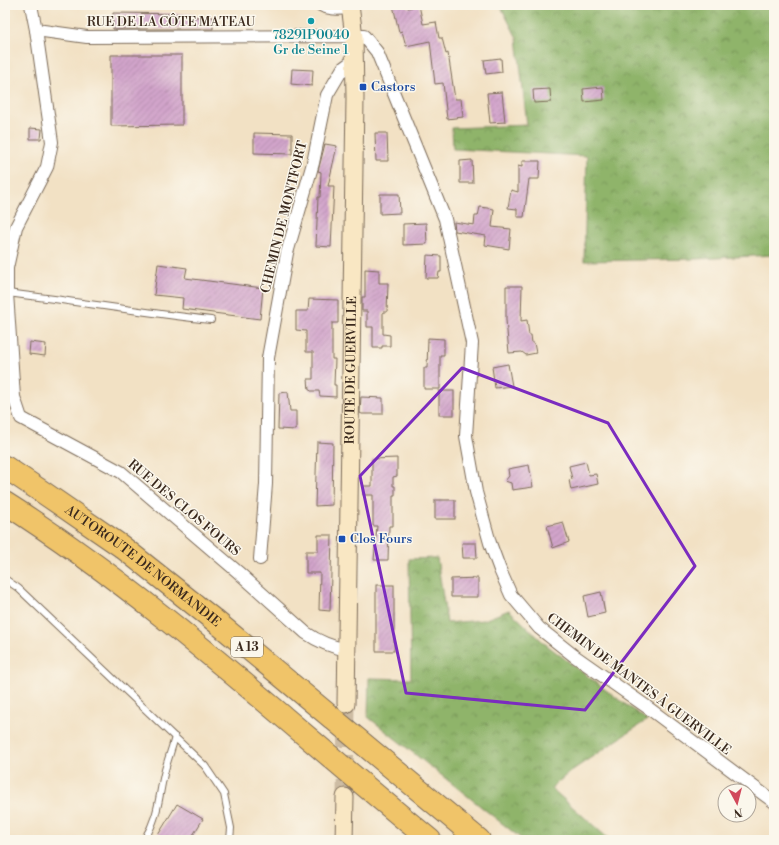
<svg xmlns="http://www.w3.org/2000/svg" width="779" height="845" font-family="'Libre Bodoni',serif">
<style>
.forest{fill:url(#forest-crowns);stroke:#656f44}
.building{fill:url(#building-hatch)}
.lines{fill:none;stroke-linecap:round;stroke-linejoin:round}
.secondary-tunnel{stroke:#cdbca3;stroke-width:17;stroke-dasharray:17 8;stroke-linecap:butt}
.lane-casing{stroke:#7b6a58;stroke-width:8}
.street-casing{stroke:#7b6a58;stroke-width:14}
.secondary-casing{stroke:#7b6a58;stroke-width:19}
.highway-casing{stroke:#7b6a58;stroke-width:24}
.lane{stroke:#fff;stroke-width:6}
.street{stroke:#fff;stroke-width:12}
.secondary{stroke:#f9e7c3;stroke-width:17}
.highway{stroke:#f0c469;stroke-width:22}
.marked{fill:none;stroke:#7b2cbf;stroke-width:3;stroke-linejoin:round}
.culture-dot{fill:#0f9aa8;stroke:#fbf7ec;stroke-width:1.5}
.transit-dot{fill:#1a4fb4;stroke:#fbf7ec;stroke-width:1.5}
.labels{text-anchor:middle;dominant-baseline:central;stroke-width:3;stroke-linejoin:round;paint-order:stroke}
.shield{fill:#fbf7ec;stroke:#75685c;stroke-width:1}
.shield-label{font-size:12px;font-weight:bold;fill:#3b2a1e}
.street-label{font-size:13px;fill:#3b2a1e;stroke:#fbf7ec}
.culture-label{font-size:13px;fill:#0d838f;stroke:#fbf7ec}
.transit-label{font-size:13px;fill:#164399;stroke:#fbf7ec;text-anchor:start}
</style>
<defs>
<pattern id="forest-crowns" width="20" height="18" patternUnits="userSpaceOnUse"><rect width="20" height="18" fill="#8fb46a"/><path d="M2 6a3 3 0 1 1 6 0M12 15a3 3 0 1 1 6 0" fill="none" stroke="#769357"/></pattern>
<pattern id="building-hatch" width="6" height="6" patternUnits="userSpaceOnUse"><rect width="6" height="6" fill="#d2a4cb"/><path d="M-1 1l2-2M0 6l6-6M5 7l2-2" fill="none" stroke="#ac86a4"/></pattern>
</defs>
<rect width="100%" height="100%" fill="#fbf7ec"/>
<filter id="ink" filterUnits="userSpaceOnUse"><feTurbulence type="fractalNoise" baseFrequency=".025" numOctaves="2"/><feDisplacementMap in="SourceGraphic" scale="8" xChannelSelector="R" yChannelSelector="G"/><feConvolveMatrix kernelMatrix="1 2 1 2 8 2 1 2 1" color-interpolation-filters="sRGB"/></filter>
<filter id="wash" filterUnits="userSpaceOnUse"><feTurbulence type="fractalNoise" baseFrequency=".012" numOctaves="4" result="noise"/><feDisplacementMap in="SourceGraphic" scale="16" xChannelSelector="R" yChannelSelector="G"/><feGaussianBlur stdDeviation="0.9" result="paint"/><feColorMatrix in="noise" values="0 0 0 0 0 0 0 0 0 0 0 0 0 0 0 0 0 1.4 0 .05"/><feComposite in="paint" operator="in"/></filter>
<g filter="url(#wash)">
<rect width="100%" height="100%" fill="#f2e1c4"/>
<!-- forest -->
<g class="forest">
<polygon points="500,5 774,5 774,255 695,259 584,261 587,156 453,149 452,128 527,125 517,38"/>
<polygon points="437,558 447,623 484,620 509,610 544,643 603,688 647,720 571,771 551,788 610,840 523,840 368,717 369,678 411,679 409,559"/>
</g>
<g id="blocks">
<!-- building -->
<g class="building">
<polygon points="393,5 407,5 408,8 419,5 423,24 436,22 439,38 442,38 446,54 448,53 455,99 461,99 463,117 447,119 443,83 435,84 430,41 406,46 402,31 399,32"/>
<polygon points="113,13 193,14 193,17 213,17 213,29 113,29"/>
<polygon points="111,55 182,55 182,125 111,126"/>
<polygon points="501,58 502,72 486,74 484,60"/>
<polygon points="292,69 313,70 312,86 291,84"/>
<polygon points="603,87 604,100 584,102 583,89"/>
<polygon points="550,89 551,102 534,103 533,90"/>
<polygon points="502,92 505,122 490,123 487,93"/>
<polygon points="30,128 42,129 41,139 30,139"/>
<polygon points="254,133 292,134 292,154 254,153"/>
<polygon points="375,133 387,133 388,161 376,161"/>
<polygon points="325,144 337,146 328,186 334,186 331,247 316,246 318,197 320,197 321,172 318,171"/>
<polygon points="472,160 473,183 460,183 460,161"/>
<polygon points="522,161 540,161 539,179 529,179 524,217 517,217 517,209 508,208 511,190 518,192 518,166 522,167"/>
<polygon points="380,194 399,194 400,213 380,214"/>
<polygon points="480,207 494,209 492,227 511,229 509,249 485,245 486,236 455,231 454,222 474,225 475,216 478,216"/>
<polygon points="426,223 427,244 403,245 403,224"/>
<polygon points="427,255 441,256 441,272 439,272 438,278 426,278"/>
<polygon points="158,264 187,268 185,278 263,288 260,319 182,309 183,298 154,295"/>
<polygon points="365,269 379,270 379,283 388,283 387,312 383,312 383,334 390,335 390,346 382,346 382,348 373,348 373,327 367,327 367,311 362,311 362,297 365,297"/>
<polygon points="506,286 522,286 521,321 527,320 529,335 531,335 532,343 534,343 536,353 526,355 522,352 509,353 506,320"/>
<polygon points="309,299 338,300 338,323 332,323 332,359 335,359 334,385 336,385 336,397 320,396 319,391 311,391 310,390 309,390 308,379 313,379 313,352 306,352 306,331 296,330 296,311 308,311"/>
<polygon points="428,338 444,339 444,355 440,355 440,389 424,389 424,368 427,368"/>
<polygon points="30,342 46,344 45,356 29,354"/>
<polygon points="508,364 512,386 495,388 492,367"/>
<rect x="439" y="391" width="15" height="24"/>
<polygon points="288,392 290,411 296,411 296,430 278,429 279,393"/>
<polygon points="361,397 383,398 383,414 362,414 360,413"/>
<polygon points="317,442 333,443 332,505 315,506"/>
<polygon points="397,458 397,476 393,477 393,486 395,486 395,495 393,495 393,526 389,526 388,560 374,560 377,526 373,526 373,495 363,495 363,486 372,486 372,459"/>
<polygon points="586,462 589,475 596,474 598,484 571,490 569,480 572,479 569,466"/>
<polygon points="529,465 533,487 512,490 511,483 505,481 509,476 508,469"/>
<rect x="435" y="500" width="20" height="19"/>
<polygon points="563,522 569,542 553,548 547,526"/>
<polygon points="318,535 332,535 330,611 319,610 320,573 306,573 306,551 318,551"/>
<polygon points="462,543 476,543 477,558 463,558"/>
<polygon points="478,578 478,597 451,597 451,579"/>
<rect x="376" y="585" width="18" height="66"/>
<polygon points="601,592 605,613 588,617 584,596"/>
<polygon points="177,804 203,819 190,840 155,840"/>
</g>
</g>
</g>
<g filter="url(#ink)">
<use href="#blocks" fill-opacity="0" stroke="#7b6a58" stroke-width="1"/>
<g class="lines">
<!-- secondary-tunnel -->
<polyline class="secondary-tunnel" points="345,797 346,704"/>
<defs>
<g id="lane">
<path d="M316,5C324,13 338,12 349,11"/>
<path d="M7,293C76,301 143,313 211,320"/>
<polyline points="5,579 18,588 205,766 224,794 231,828 230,840"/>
<path d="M144,840C160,814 158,797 165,770C168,759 172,748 175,737"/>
</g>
<g id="street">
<path d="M31,5L36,30L52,142L47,167L16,227L7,268V293L14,397L21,418L121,472L238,572L306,633C319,642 332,647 347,650"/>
<polyline points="36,30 87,37 364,36 377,52 445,219 472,343 466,436 476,492 490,543 500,570 511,595 539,628 573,655 647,707 774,802"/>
<polyline points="260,559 266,484 268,358 287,253 313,163 327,95 343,68 354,60"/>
</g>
<g id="secondary">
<path id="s1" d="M346,704L355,98L354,37L350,5"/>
<polyline points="344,840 345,797"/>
</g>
<g id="highway">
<path id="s2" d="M5,467L44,493L121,546L214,620L479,840"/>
<path d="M5,503C158,600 290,726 430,840"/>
</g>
</defs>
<!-- lane casing -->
<use href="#lane" class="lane-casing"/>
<!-- street casing -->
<use href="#street" class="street-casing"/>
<!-- secondary casing -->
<use href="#secondary" class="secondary-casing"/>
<!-- highway casing -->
<use href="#highway" class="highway-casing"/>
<!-- lane -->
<use href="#lane" class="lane"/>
<!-- street -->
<use href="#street" class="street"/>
<!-- secondary -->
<use href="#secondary" class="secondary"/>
<!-- highway -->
<use href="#highway" class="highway"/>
</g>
</g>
<!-- marked area -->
<path class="marked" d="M462,368L608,423L695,566L585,710L406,693L360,476Z"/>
<!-- markers -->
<circle class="culture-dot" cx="311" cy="21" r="4"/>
<g class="transit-dot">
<rect x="359" y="83" width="8" height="8" rx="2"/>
<rect x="338" y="535" width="8" height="8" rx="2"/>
</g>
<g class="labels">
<!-- shield labels -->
<rect class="shield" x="231" y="637" width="32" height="20" rx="3"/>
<g class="shield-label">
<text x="247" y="647">A 13</text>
</g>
<!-- street labels -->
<g class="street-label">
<text x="171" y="22">RUE DE LA CÔTE MATEAU</text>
<text transform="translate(284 217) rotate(-76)">CHEMIN DE MONTFORT</text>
<text stroke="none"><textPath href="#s1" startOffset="334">ROUTE DE GUERVILLE</textPath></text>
<text transform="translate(184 508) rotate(40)">RUE DES CLOS FOURS</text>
<text stroke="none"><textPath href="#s2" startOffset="170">AUTOROUTE DE NORMANDIE</textPath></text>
<text transform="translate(639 684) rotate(37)">CHEMIN DE MANTES À GUERVILLE</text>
</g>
<!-- culture labels -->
<g class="culture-label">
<text x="311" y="35">78291P0040<tspan x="311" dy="15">Gr de Seine 1</tspan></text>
</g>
<!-- transit labels -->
<g class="transit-label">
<text x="371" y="87">Castors</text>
<text x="350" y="539">Clos Fours</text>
</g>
</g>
<!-- margin -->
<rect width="779" height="845" fill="none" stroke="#fbf7ec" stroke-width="20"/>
<!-- north arrow -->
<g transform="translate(737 803) rotate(173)"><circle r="19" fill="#fbf7ec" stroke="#aea59a"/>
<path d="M0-3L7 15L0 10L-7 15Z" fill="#d1495b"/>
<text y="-6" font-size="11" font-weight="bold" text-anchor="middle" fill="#3b2a1e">N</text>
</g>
</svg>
